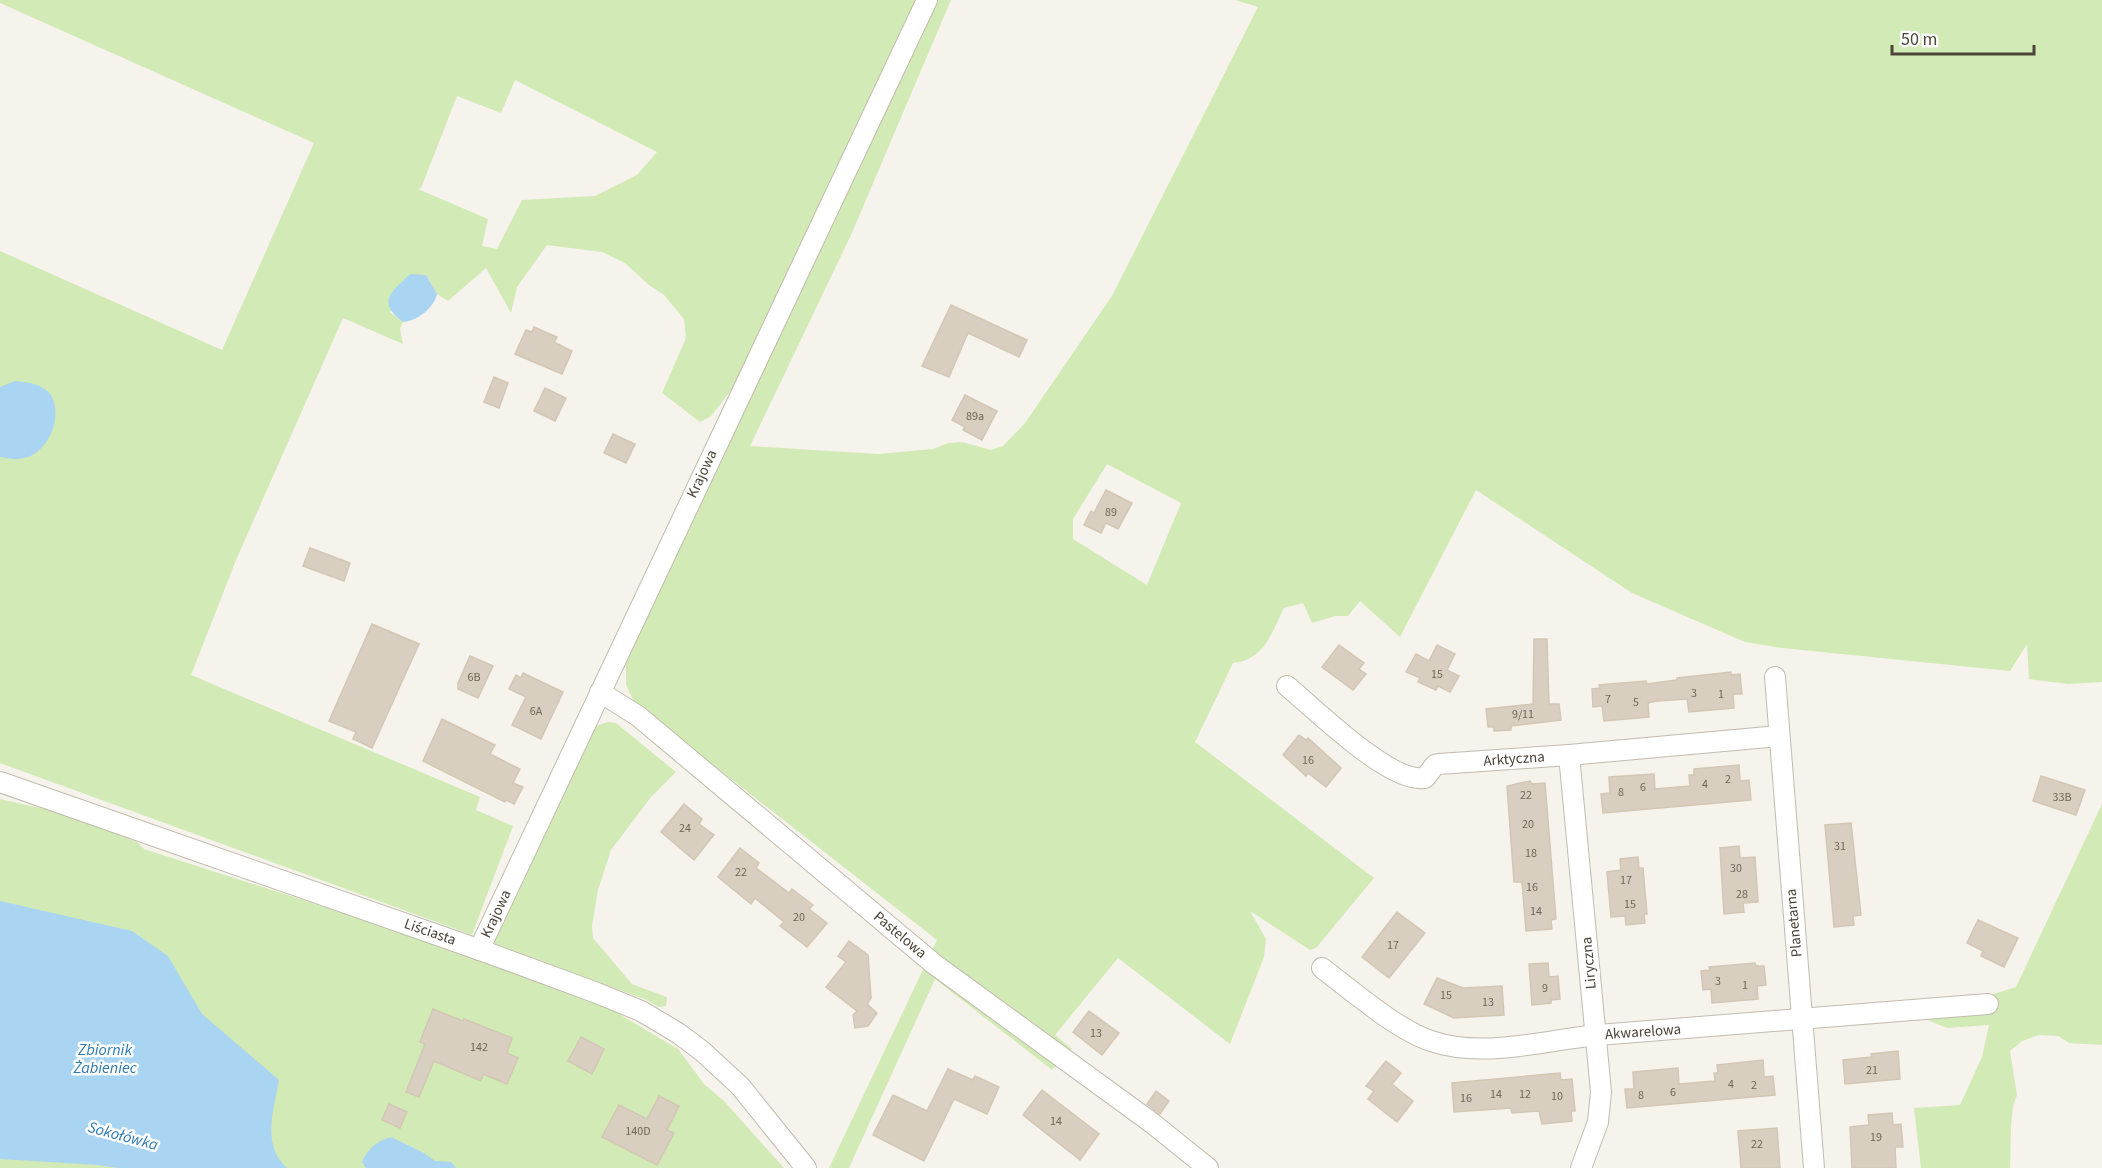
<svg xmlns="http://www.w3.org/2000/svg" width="2102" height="1168" font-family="'Source Sans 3',sans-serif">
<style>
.green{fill:#d2eab5;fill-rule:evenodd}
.water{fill:#a9d4f2}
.building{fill:#d8cfc1;stroke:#d3c7b4;stroke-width:1.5}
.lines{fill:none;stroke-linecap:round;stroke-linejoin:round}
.minor-casing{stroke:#c2bbae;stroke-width:22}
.minor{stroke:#fff;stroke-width:20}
.labels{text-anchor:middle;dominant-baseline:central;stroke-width:5;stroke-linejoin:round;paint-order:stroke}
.number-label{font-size:12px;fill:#6e675b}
.street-label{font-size:15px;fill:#4b4439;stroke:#fff}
.water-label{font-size:16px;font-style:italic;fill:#2e7ab2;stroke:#fff}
</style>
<rect width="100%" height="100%" fill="#f6f3ec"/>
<!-- green -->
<g class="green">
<path d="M0,0H924L747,370L711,416L700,422L662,393L686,338L684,319L664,295L649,285L625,263L602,252L547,245L517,287L511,313L486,268L448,301L437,294L426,275L390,312L403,322L400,329L403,344L343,318L236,560L191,675L480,797L476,810L513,826L472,935L0,763V251L222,350L314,143L0,3ZM515,80L657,152L637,175L595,196L522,200L497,249L482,246L488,219L418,189L421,188L457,96L501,113Z"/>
<path d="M931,0H951L851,235L750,446L878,454L933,449L949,443L962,442L991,450L1003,446L1025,423L1112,296L1258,7L1235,0H2102V682L2068,684L2029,679L2027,644L2010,671L1782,648L1745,642L1632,593L1476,490L1400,637L1360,601L1348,616H1335L1312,623L1303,603L1284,608C1271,634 1265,659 1233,663L1195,742L1374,878L1316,948L1310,950L1250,911L1266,939L1264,957L1230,1044L1118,958L1055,1035L1072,1049L1052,1070L935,979L849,1168H829L937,940L635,704L626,685V662ZM1107,464L1181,503L1147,585L1073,539V519Z"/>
<polygon points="608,722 616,723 676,772 651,797 611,850 598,890 592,926 593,938 632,984 667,997 666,1006 658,1007 647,1000 492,943 593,727"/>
<polygon points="0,799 58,812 137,842 144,849 480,957 609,1008 678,1049 704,1084 724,1101 784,1168 0,1168"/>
<polygon points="2102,804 2102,1045 2069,1043 2058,1036 2039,1035 2022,1041 2010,1051 2017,1095 2013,1106 2011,1126 2010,1168 1921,1168 1914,1108 1960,1105 1982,1057 1989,1025 1947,1028 1920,1017 2016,987"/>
</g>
<!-- water -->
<g class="water">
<path d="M410,274L426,275L437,294C434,308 417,321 403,322C376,301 391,293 410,274Z"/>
<path d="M15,381C27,382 45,384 52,397C62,418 49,449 28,457C19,460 9,459 0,457V387Z"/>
<path d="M0,901L132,931L168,956L202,1014L279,1080C274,1108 261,1146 287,1168H119L98,1165L0,1159Z"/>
<path d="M391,1137L424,1153L435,1161L451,1162L456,1168H366L362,1162C369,1148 375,1142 391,1137Z"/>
</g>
<!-- building -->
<g class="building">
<polygon points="951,305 1027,340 1019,357 968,333 949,377 922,366"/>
<polygon points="534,327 557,337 554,342 572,351 562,374 515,354 526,330 532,332"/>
<polygon points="494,377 508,383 499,408 484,402"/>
<polygon points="545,388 566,398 555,421 534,411"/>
<polygon points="965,395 997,411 982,440 963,430 965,427 952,420"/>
<polygon points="613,434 635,444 626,463 604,453"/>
<polygon points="1106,490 1132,503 1118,529 1106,523 1101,533 1084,525 1091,511 1094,513"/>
<polygon points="310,548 350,563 344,581 303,566"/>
<polygon points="372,624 419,644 372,748 353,739 356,732 329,721"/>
<polygon points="1534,639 1547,639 1549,704 1559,704 1561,720 1511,726 1511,730 1494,731 1494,727 1488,727 1486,709 1533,704"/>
<polygon points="1339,645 1364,663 1359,669 1366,674 1353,690 1322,667"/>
<polygon points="1437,645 1455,654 1447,670 1459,676 1450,692 1438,686 1436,690 1418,682 1420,678 1406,672 1416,654 1429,661"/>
<polygon points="470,656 493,666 478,698 458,689 458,683"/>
<polygon points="1731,672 1731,675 1740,674 1742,694 1733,694 1734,708 1689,712 1687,699 1657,701 1648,703 1649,717 1604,721 1602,706 1593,707 1592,689 1600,688 1599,685 1646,681 1647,684 1677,680 1677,678"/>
<polygon points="523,673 563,692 541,739 512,725 526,697 509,689 516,675 521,678"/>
<polygon points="442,719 495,745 490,754 520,769 513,783 523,787 514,804 506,800 505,802 423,761"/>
<polygon points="1299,735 1306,740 1308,738 1341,768 1326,787 1308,773 1306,776 1283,755"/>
<polygon points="1739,765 1740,781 1749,780 1751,800 1603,813 1601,794 1610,793 1609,777 1654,774 1655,789 1690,786 1689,775 1694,775 1694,769"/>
<polygon points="2041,776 2085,790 2076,815 2033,801"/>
<polygon points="1530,781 1532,784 1545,783 1556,919 1551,920 1552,929 1526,931 1522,882 1514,882 1507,786"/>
<polygon points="684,804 702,819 699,824 714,835 694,860 661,832"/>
<polygon points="1851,823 1861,915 1853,916 1854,925 1834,927 1825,825"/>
<polygon points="1739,846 1740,858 1755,857 1758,902 1743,903 1744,912 1724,914 1720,848"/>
<polygon points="740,848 759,863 756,868 789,893 792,889 813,905 809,909 827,923 807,947 780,926 784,922 755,898 751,904 718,877"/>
<polygon points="1638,857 1639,868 1643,868 1647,914 1644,914 1645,923 1626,925 1625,916 1611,917 1607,872 1621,870 1620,859"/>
<polygon points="1397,912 1425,933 1389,978 1362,957"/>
<polygon points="1978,920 2018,938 2004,967 1981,956 1983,951 1967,943"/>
<polygon points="849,941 868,955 871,998 867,1004 877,1013 868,1026 855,1028 853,1015 857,1011 826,987 846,962 838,956"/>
<polygon points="1548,963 1549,977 1558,976 1560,999 1551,1000 1551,1003 1532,1005 1529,964"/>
<polygon points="1755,963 1756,966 1764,966 1766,985 1757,986 1758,999 1712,1003 1711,989 1703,990 1701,971 1710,970 1709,967"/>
<polygon points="1437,978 1463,988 1502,986 1504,1015 1454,1018 1424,1004"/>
<polygon points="433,1009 463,1021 464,1019 512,1038 507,1053 518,1058 507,1084 483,1074 481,1081 434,1061 419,1097 406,1092 425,1044 420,1042"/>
<polygon points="1089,1011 1119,1033 1102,1055 1073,1032"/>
<polygon points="581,1037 604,1049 592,1074 568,1061"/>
<polygon points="1898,1051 1900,1079 1845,1084 1843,1060 1872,1057 1871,1054"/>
<polygon points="1763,1060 1764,1077 1773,1076 1775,1095 1627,1108 1625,1089 1634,1089 1633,1072 1678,1068 1679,1084 1715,1081 1714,1073 1718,1073 1717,1065"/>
<polygon points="1386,1061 1401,1073 1392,1084 1413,1101 1397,1122 1368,1099 1374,1091 1366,1086"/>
<polygon points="948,1069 973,1080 975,1076 999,1087 987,1114 954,1099 924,1161 873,1135 893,1095 927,1111"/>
<polygon points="1560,1073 1561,1080 1572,1079 1575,1111 1571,1111 1572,1121 1542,1124 1539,1111 1512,1113 1511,1108 1454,1112 1452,1083"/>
<polygon points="1042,1090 1099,1134 1080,1160 1023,1115"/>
<polygon points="1156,1091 1169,1101 1160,1114 1147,1104"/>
<polygon points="659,1096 679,1106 667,1130 674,1133 657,1165 602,1137 619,1105 647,1119"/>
<polygon points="389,1104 407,1112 400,1128 382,1120"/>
<polygon points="1892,1113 1893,1125 1901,1124 1903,1147 1895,1147 1896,1168 1852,1168 1850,1127 1869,1125 1868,1115"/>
<polygon points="1777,1128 1780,1168 1741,1168 1738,1131"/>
</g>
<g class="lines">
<defs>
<g id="minor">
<polyline points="1775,677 1814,1168"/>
<path d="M1287,686C1315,709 1390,784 1425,778L1435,765L1439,764L1569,755L1779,736"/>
<polyline points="600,692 638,716 934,964 1152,1123 1208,1168"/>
<polyline points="1569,755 1601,1092 1598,1122 1581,1168"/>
<polyline points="0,782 483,951 597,993 641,1011 678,1033 702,1051 740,1086 806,1168"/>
<polyline points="479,950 927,0"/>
<path d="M1322,968C1351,990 1397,1030 1431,1041C1484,1059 1544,1040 1598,1035C1728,1024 1858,1015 1988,1004"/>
</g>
</defs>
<!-- minor casing -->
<use href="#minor" class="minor-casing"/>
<!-- minor -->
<use href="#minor" class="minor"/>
</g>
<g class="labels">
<!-- number labels -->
<g class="number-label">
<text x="975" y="416">89a</text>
<text x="1111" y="512">89</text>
<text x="1437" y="674">15</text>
<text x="474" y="677">6B</text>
<text x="1694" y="693">3</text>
<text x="1721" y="694">1</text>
<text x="1608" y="699">7</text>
<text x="1636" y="702">5</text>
<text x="536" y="711">6A</text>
<text x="1523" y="714">9/11</text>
<text x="1308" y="760">16</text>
<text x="1728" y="779">2</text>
<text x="1705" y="784">4</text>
<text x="1643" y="787">6</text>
<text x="1621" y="792">8</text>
<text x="1526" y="795">22</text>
<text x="2062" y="797">33B</text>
<text x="1528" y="824">20</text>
<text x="685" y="828">24</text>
<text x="1840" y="846">31</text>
<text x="1531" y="853">18</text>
<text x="1736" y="868">30</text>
<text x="741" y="872">22</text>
<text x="1626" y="880">17</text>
<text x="1532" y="887">16</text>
<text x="1742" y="894">28</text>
<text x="1630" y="904">15</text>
<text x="1536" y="911">14</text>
<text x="799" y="917">20</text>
<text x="1393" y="945">17</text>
<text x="1718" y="981">3</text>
<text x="1745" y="985">1</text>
<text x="1545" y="988">9</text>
<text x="1446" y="995">15</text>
<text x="1488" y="1002">13</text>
<text x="1096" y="1033">13</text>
<text x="479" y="1047">142</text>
<text x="1872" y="1070">21</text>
<text x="1731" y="1084">4</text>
<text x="1754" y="1085">2</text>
<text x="1673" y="1092">6</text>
<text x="1496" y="1094">14</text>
<text x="1525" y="1094">12</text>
<text x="1641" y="1095">8</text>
<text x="1557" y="1096">10</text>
<text x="1466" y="1098">16</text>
<text x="1056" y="1121">14</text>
<text x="638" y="1131">140D</text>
<text x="1876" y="1137">19</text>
<text x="1757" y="1144">22</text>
</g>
<!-- street labels -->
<g class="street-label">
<text transform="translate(702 474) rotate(-65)">Krajowa</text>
<text transform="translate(1514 759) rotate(-4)">Arktyczna</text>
<text transform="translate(496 914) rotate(-65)">Krajowa</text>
<text transform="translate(1794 923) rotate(-95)">Planetarna</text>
<text transform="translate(430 932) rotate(19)">Liściasta</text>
<text transform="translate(900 935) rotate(40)">Pastelowa</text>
<text transform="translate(1589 963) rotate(-95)">Liryczna</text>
<text transform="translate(1643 1032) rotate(-4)">Akwarelowa</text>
</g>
<!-- water labels -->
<g class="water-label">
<text x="105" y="1050">Zbiornik<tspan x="105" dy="18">Żabieniec</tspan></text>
<text transform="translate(123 1136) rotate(15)">Sokołówka</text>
</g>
</g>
<!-- scale -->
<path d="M1892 45v9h142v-9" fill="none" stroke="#4b4439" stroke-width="3"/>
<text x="1901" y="45" font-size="18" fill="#4b4439" stroke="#ffffff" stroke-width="4.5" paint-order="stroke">50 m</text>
</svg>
